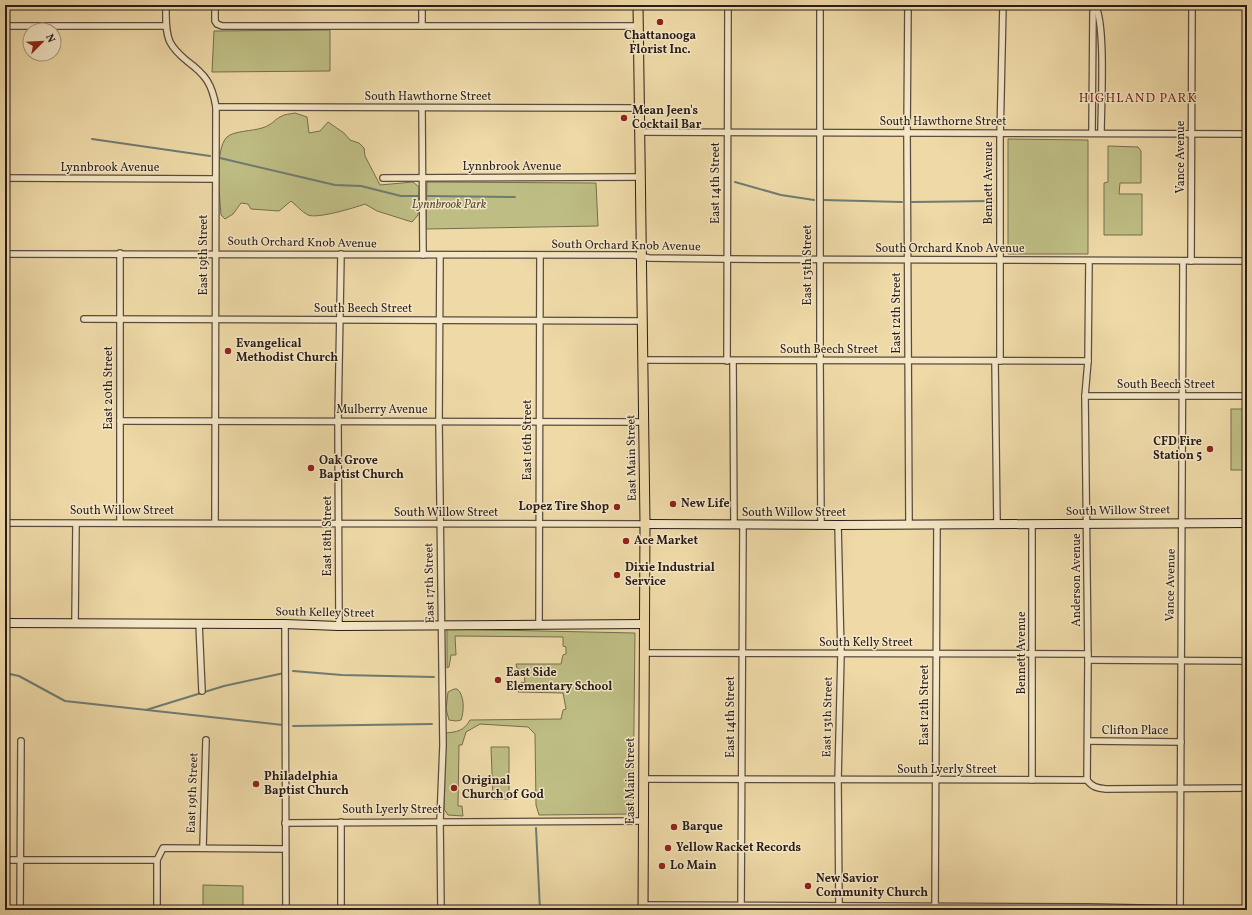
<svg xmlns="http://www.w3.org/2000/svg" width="1252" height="915" font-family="Vollkorn,serif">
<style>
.green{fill:#bebe84;stroke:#746e4e}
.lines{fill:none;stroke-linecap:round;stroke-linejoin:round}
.stream{stroke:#6e7b73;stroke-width:2}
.street-casing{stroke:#5a4c3c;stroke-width:8}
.secondary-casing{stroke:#291d18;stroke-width:10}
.primary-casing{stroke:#291d18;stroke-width:11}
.street{stroke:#f4e6c6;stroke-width:5.5}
.secondary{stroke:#f4e6c6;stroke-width:8}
.primary{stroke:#eed9a7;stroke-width:9}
.poi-dot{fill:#8f2418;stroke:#f4e6c6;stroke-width:1.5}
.labels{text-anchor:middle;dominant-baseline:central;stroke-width:3;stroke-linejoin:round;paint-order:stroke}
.poi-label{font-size:12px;font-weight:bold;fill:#291d18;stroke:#f4e6c6;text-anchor:start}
.street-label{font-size:12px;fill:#291d18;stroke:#f4e6c6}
.park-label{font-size:12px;font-style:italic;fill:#564d38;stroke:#f4e6c6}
.neighbourhood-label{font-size:13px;letter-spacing:1px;fill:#7a1f14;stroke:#f4e6c6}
</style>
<rect width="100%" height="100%" fill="#eed9a7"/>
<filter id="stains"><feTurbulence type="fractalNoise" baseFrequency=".005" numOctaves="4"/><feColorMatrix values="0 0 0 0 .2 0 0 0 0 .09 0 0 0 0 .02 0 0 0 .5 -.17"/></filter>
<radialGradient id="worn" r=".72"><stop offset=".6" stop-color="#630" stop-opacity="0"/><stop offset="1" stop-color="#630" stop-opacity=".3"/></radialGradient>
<!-- green -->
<g class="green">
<polygon points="330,30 330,71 212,72 214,31"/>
<path d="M295,113L307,117L309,133L320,131L328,122L344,133L350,140L359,143L364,148L365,156L380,185L413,182L419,187L418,215L412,222L377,211L365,204C354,208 317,219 308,215C302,212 296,205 291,201L279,211L251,209L248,204L241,203L233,214L225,219L221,215C220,198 214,149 227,137C233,131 253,131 262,128C272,125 273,121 280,117C284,114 291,114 295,113Z"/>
<polygon points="1008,139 1088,140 1088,254 1008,254"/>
<polygon points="1108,146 1138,147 1141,151 1141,183 1120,183 1119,194 1142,194 1142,235 1104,235 1104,183 1108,182"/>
<polygon points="427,182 596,183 598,226 426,229"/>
<rect x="1231" y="409" width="16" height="61"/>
<path d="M447,629L635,633L633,809L631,814L539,815L536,805L535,734L528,727L480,724L466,732L462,745H459L458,806H462L463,816L448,815L444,809L445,733C457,732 464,731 470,720L561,719L563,710L566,709L563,693L518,692L521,687V682L525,683L524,672L517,668L516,664H561L563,655L566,654V647L563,646V637L455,636L456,655H451L449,667L447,668Z"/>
<path d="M454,689H457C465,695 464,712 461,720L456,721L449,720L446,709L448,692Z"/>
<polygon points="491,747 509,747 509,799 493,799"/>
<polygon points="203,885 243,886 243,906 203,906"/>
</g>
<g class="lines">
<!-- stream -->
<g class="stream">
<polyline points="92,139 210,156"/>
<polyline points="220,158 335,185 361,186 401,196 418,196"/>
<polyline points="735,182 781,195 814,200"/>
<polyline points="428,196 515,197"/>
<polyline points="824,200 902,202"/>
<polyline points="912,202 993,201"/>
<polyline points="293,671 342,675 434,677"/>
<polyline points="5,673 19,676 65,701 283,725"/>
<polyline points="146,710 224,686 284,673"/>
<polyline points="293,726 432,724"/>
<polyline points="536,828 540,910"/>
</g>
<defs>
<g id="street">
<polyline points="6,5 6,26"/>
<path d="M166,5C166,17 165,31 170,42C174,50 181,56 187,61C206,75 212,84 216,107L215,523"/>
<polyline points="215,5 215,21 217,24 222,26 638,26"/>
<polyline points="638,5 1247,6"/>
<polyline points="820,5 820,361 821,524"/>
<polyline points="908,5 907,133 909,524"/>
<path d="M1095,5C1106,24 1101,107 1101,133"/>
<polyline points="5,26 166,26"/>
<polyline points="422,26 422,5"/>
<polyline points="216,107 639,108"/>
<polyline points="422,108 423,255"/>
<polyline points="640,132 1247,134"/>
<polyline points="1092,133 1093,12 1096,5"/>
<polyline points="5,178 214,179"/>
<polyline points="383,178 640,177"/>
<polyline points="5,244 5,178"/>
<polyline points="5,254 634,255 649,258 727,259 1247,261"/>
<polyline points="440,255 439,421 443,745 440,821 441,910"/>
<polyline points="1191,261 1192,6"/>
<polyline points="84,319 642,321"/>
<polyline points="643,360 1088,361"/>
<polyline points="727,361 728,5"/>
<polyline points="733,361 734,524"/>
<polyline points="995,361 997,525"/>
<polyline points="1000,361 1000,139 1003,5"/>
<polyline points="1085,396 1247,396"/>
<polyline points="120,421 644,422"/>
<polyline points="5,523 645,524"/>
<polyline points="120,523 120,253"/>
<polyline points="1032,524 1032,780"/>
<polyline points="838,525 841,654 838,780 839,909"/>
<polyline points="75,623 76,524"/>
<polyline points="199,623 202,691"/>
<polyline points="285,624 286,910"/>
<polyline points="539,625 540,255"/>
<polyline points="339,626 338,421 341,254"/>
<polyline points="644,653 1088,654"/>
<polyline points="1088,660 1247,661"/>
<polyline points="1089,741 1181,742"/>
<path d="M643,779L1087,780C1092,787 1097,788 1106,789L1247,788"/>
<polyline points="1087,780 1088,660 1085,396 1088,361 1089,261"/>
<polyline points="285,823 643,821"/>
<polyline points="203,847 206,740"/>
<polyline points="5,860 157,860 163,848 285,849"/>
<polyline points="157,860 157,910"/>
<polyline points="643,905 1089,907 1240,910"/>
<polyline points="20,910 21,741"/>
<polyline points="341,910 341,822"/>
<polyline points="741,910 743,524"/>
<polyline points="935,910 937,524"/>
<polyline points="1180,910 1183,261"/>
</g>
<g id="secondary">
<polyline points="645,524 838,525 1247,523"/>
<polyline points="5,623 285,624 339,626 644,624"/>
</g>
<polyline id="primary" points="638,5 645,524 643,910"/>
</defs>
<!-- street casing -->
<use href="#street" class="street-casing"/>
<!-- secondary casing -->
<use href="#secondary" class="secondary-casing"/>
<!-- primary casing -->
<use href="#primary" class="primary-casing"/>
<!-- street -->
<use href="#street" class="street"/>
<!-- secondary -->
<use href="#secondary" class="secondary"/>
<!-- primary -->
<use href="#primary" class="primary"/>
</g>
<!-- markers -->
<g class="poi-dot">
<circle cx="660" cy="22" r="4"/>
<circle cx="624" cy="118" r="4"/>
<circle cx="228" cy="351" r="4"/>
<circle cx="1210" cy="449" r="4"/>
<circle cx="311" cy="468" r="4"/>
<circle cx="673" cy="504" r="4"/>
<circle cx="617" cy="507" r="4"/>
<circle cx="626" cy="541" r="4"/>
<circle cx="617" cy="575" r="4"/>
<circle cx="498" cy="680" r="4"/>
<circle cx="256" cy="784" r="4"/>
<circle cx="454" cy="788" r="4"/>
<circle cx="674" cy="827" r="4"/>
<circle cx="668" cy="848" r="4"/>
<circle cx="662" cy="866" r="4"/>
<circle cx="808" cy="886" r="4"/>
</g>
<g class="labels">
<!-- poi labels -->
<g class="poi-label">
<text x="660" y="36" text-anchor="middle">Chattanooga<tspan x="660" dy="14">Florist Inc.</tspan></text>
<text x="632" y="111">Mean Jeen's<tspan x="632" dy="14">Cocktail Bar</tspan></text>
<text x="236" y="344">Evangelical<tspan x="236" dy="14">Methodist Church</tspan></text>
<text x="1202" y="442" text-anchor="end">CFD Fire<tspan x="1202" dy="14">Station 5</tspan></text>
<text x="319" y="461">Oak Grove<tspan x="319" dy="14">Baptist Church</tspan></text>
<text x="681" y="504">New Life</text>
<text x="609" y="507" text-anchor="end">Lopez Tire Shop</text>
<text x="634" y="541">Ace Market</text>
<text x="625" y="568">Dixie Industrial<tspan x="625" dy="14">Service</tspan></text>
<text x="506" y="673">East Side<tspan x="506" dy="14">Elementary School</tspan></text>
<text x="264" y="777">Philadelphia<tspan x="264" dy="14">Baptist Church</tspan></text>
<text x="462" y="781">Original<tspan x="462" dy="14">Church of God</tspan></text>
<text x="682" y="827">Barque</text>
<text x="676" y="848">Yellow Racket Records</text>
<text x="670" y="866">Lo Main</text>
<text x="816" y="879">New Savior<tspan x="816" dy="14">Community Church</tspan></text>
</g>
<!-- street labels -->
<g class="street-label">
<text x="428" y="97">South Hawthorne Street</text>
<text x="943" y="122">South Hawthorne Street</text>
<text transform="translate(1181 157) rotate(-90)">Vance Avenue</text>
<text x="512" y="167">Lynnbrook Avenue</text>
<text x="110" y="168">Lynnbrook Avenue</text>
<text transform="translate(716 183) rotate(-90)">East 14th Street</text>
<text transform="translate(989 183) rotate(-90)">Bennett Avenue</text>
<text transform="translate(302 243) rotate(1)">South Orchard Knob Avenue</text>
<text transform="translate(626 246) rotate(1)">South Orchard Knob Avenue</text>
<text x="950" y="249">South Orchard Knob Avenue</text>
<text transform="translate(204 255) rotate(-90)">East 19th Street</text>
<text transform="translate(808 265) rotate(-90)">East 13th Street</text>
<text x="363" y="309">South Beech Street</text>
<text transform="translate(897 313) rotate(-90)">East 12th Street</text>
<text x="829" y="350">South Beech Street</text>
<text x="1166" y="385">South Beech Street</text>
<text transform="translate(109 388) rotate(-90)">East 20th Street</text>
<text x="382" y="410">Mulberry Avenue</text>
<text transform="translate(528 440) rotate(-90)">East 16th Street</text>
<text transform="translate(632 458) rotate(-91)">East Main Street</text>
<text x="122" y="511">South Willow Street</text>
<text transform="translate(1118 511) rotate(-1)">South Willow Street</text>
<text x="446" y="513">South Willow Street</text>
<text x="794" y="513">South Willow Street</text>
<text transform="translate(328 536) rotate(-90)">East 18th Street</text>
<text transform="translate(1077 580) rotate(-90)">Anderson Avenue</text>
<text transform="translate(430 583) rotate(-91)">East 17th Street</text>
<text transform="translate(1171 585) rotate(-89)">Vance Avenue</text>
<text transform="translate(325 613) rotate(1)">South Kelley Street</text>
<text x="866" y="643">South Kelly Street</text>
<text transform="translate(1022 653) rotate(-90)">Bennett Avenue</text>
<text transform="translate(925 705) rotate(-90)">East 12th Street</text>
<text transform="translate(731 717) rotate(-90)">East 14th Street</text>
<text transform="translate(828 717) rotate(-89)">East 13th Street</text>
<text x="1135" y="731">Clifton Place</text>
<text x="947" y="770">South Lyerly Street</text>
<text transform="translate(631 781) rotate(-90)">East Main Street</text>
<text transform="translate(193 793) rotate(-88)">East 19th Street</text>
<text x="392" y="810">South Lyerly Street</text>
</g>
<!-- park labels -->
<g class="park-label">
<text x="449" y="205">Lynnbrook Park</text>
</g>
<!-- neighbourhood labels -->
<g class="neighbourhood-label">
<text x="1138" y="99">HIGHLAND PARK</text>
</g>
</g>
<!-- margin -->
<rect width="1252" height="915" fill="none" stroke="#eed9a7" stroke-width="20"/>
<rect x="6" y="6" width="1240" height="903" fill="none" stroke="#291d18" stroke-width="2"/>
<rect x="10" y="10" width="1232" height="895" fill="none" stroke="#291d18"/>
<!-- north arrow -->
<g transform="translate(42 42) rotate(66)"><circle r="19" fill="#f4e6c6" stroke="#a39680"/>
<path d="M0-3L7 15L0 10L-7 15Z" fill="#8f2418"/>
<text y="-6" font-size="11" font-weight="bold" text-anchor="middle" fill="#291d18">N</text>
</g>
<rect width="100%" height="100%" filter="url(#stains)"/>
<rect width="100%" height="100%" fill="url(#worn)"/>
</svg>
